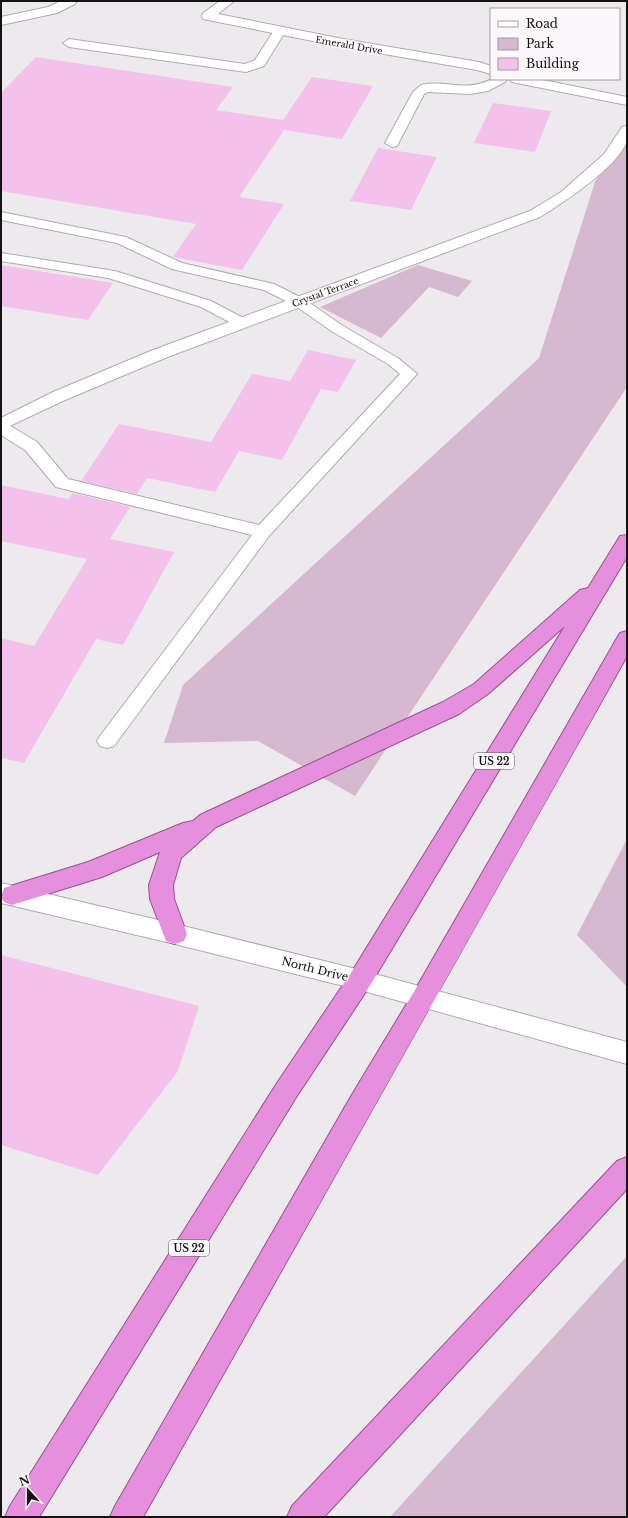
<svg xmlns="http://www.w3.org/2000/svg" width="628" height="1518" font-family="'Libre Baskerville',serif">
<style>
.green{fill:#d6b8d1}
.building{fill:#f3c1eb}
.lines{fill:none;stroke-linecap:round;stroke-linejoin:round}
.service-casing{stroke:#aeabad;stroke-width:2}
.minor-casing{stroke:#aeabad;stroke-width:2}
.tertiary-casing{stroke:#aeabad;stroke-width:2}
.trunk-casing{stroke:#995191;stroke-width:2}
.service{fill:#fff;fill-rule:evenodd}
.minor{fill:#fff;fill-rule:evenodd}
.tertiary{fill:#fff;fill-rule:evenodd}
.trunk{fill:#e68fdc;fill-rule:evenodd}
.labels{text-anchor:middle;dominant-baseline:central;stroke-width:3;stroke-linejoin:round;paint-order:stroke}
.far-street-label{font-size:9px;fill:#141314;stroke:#fbf7fa}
.shield{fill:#fbf7fa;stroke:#595759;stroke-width:1}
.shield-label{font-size:10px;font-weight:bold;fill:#141314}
.street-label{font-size:11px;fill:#141314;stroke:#fbf7fa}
</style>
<rect width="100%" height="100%" fill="#edeaed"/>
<!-- green -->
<g class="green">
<polygon points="627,132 627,387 355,796 258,741 164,743 183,685 539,358 595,182"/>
<polygon points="418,265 472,281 458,297 429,287 381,338 320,307"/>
<polygon points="627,839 627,987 577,935"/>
<polygon points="627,1256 627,1517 390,1517"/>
</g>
<!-- building -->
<g class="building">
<polygon points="36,57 233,87 216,110 283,120 312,77 373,86 342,139 284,130 239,197 284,204 242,270 173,257 196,224 1,191 1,93"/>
<polygon points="493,103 551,111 535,152 474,143"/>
<polygon points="378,148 437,157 411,210 350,201"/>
<polygon points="1,265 113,283 88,320 1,306"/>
<polygon points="308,350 356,360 338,392 321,389 282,460 239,451 215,492 147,478 137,494 81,481 119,424 211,442 252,374 290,381"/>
<polygon points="1,485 68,499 73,493 130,507 110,539 174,552 123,645 96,639 24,763 1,758 1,638 34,646 87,559 1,541"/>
<polygon points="1,955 199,1006 178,1071 98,1175 1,1145"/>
</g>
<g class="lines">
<defs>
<g id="service">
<polygon points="279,28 285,32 264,66 246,72 69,47 63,43 69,39 245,64 255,60 275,29"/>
<path d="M492,79H507L505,82L488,91L470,94L428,92L424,94L397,146L392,147L385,143L413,92L421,85C446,79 465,93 492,79Z"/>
<polygon points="1,212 126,237 182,263 274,284 304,299 343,326 398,358 417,374 269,536 114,746 107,748 100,746 97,741 100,736 252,535 56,487 25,450 1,435 1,423 7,424 37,442 68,479 259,525 400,374 388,364 333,332 294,305 264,290 172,269 117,243 1,220"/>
<polygon points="1,253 115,271 211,301 247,320 250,323 247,326 237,326 201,307 108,278 1,261"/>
</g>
<g id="minor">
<polygon points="61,1 77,1 75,4 57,13 1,25 1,17 48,7"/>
<polygon points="220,1 234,1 218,14 343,39 479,62 491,66 491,74 477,70 343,47 203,19 202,16 203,13"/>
<polygon points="510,79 538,79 627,97 627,105 512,82"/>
<path d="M627,126C627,130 628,137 627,141C617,168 564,202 540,217L165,358L65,400L1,430V418L53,392L153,350L530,211L561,192L604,154L622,127Z"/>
<polygon points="1,883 175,924 184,927 187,934 184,941 175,944 1,903"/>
</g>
<polygon id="tertiary" points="175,924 360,970 627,1042 627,1064 360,990 175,944 166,941 163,934 166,927"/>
<g id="trunk">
<polygon points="627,535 627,557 369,987 295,1099 39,1517 5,1517 10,1506 277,1083 351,973 565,626 488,694 459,714 216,827 181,858 173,885 174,899 187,934 184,941 175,944 166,941 150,899 149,885 160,852 102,877 12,905 4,902 1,897 4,888 88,862 183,823 193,821 200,815 443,702 474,684 580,590 588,588 620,536"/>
<path d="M627,631V656C467,944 304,1230 143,1517H110L115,1506L350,1098L415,990L617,638L620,633Z"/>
<polygon points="627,1157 627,1189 324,1517 287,1517 292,1506 617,1161"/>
</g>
</defs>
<!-- service casing -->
<use href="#service" class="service-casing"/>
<!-- minor casing -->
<use href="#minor" class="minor-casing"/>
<!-- tertiary casing -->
<use href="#tertiary" class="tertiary-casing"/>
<!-- trunk casing -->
<use href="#trunk" class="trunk-casing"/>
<!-- service -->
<use href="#service" class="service"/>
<!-- minor -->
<use href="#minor" class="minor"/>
<!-- tertiary -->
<use href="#tertiary" class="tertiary"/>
<!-- trunk -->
<use href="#trunk" class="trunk"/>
</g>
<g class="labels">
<!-- far-street labels -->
<g class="far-street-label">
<text transform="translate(349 45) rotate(10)">Emerald Drive</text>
<text transform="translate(325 292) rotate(-20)">Crystal Terrace</text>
</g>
<!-- shield labels -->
<g class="shield">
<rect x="474" y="753" width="40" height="16" rx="3"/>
<rect x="169" y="1240" width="40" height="16" rx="3"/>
</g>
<g class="shield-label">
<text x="494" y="761">US 22</text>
<text x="189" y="1248">US 22</text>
</g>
<!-- street labels -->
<g class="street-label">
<text transform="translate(315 969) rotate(14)">North Drive</text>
</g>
</g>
<!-- border -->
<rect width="628" height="1518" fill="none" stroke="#141314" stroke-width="4"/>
<!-- legend -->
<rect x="490" y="8" width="130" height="72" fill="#fbf7fa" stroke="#9f9c9e"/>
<rect x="498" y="21" width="20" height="6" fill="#ffffff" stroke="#9f9c9e"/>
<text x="526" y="28" font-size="12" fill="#141314">Road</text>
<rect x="498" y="38" width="20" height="12" fill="#d6b8d1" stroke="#9f9c9e"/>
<text x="526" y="48" font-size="12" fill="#141314">Park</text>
<rect x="498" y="58" width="20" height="12" fill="#f3c1eb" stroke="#9f9c9e"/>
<text x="526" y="68" font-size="12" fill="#141314">Building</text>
<!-- north arrow -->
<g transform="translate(28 1490) rotate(339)" stroke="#fbf7fa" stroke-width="3" paint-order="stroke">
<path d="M0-3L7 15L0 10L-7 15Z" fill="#141314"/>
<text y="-6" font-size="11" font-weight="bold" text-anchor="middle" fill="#141314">N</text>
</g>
</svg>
